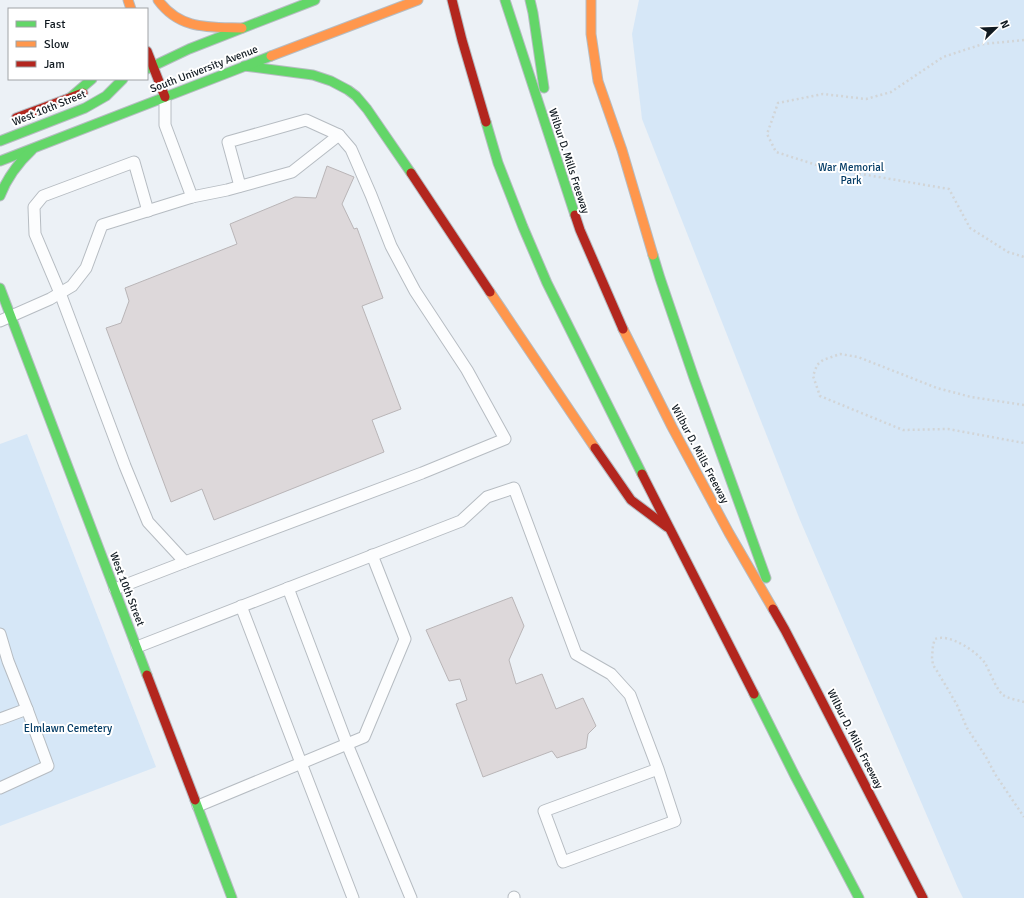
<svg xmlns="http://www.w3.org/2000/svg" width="1024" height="898" font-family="Signika,sans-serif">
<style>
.green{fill:#d6e7f7}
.building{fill:#ddd8da;stroke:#b9b5b7}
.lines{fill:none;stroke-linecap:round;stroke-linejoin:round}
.lane-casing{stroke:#b6bcc2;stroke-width:13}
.fast-casing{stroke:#b6bcc2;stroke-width:11}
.slow-casing{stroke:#b6bcc2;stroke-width:11}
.jam-casing{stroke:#b6bcc2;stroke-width:11}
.path{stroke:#d2d5d7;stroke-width:2.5;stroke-dasharray:2 3;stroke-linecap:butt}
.lane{stroke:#fcfdfe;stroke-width:11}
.fast{stroke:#63d668;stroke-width:9}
.slow{stroke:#ff974d;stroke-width:9}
.jam{stroke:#b3261e;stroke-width:9}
.labels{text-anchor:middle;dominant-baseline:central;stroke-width:4;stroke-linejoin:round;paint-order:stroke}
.street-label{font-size:11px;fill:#111a21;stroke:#fff}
.park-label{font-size:11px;fill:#033b65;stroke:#fff}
</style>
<rect width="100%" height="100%" fill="#ecf1f6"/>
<!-- green -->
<g class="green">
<polygon points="639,0 1024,0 1024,898 963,898 958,888 800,520 642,119 632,34"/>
<polygon points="27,434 156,767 0,826 0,444"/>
</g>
<!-- building -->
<g class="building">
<polygon points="327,166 354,177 342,204 354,229 357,228 383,298 362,306 401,409 372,420 384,452 214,520 202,489 171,502 106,328 121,323 129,301 125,288 237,244 230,224 295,197 316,198"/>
<polygon points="512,597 524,626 509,660 516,684 542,674 556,709 583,698 596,726 588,734 586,748 557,758 552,751 483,777 456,704 467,700 460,679 449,681 426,630"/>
</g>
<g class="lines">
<defs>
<g id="lane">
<polyline points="165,97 165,125 192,197"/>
<polyline points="240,186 228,142 306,120 339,135"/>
<polyline points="0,321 50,299 72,286 86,268 102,225 192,197 227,190 292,172 339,135 351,149 371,195 391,246 415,291 467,370 505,439 422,473 185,562"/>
<polyline points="288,588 347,744 411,898"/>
<polyline points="115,589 185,562 148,522 125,466 60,293 35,234 34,207 43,196 134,162 148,211"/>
<polyline points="241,606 301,763 353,898"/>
<polyline points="0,634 8,661 27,709 0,719"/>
<polyline points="137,647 461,521 487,497 514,488 576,654 611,674 630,695 658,769 675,821 563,862 544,811 658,769"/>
<polyline points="0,788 48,766 27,709"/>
<polyline points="198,806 364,737 405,639 372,555"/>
<polyline points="514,898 514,897"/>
</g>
<g id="fast">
<polyline points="505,0 575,215"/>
<polyline points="530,0 533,13 544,88"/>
<polyline points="244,66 313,75 331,81 348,90 356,96 367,109 411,173"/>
<polyline points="147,69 189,49 315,0"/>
<polyline points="71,97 92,79"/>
<polyline points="486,122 498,163 523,227 547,283 642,474"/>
<polyline points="0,141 85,108 106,96 123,79"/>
<polyline points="0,161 271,56"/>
<path d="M0,196C7,178 18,163 32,150"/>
<polyline points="653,255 660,278 694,378 766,578"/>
<polyline points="0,288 147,675"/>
<polyline points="754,694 795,776 859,898"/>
<polyline points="195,800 232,898"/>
</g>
<g id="slow">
<polyline points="128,0 131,9"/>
<path d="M158,0C180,30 208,27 242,28"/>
<polyline points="591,0 591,34 598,81 622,150 653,255"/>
<polyline points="271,56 418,0"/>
<polyline points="490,292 595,448"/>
<polyline points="623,329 672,427 729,533 773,609"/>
</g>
<g id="jam">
<polyline points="452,0 462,40 486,122"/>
<polyline points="147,51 165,97"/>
<polyline points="16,118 83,93"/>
<polyline points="411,173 490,292"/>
<polyline points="575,215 580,230 623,329"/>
<polyline points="595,448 631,500 667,527"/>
<polyline points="642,474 754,694"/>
<polyline points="773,609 785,630 811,680 923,898"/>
<polyline points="147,675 195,800"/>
</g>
</defs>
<!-- lane casing -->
<use href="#lane" class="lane-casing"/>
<!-- fast casing -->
<use href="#fast" class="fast-casing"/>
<!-- slow casing -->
<use href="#slow" class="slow-casing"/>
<!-- jam casing -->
<use href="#jam" class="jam-casing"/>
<!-- path -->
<g class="path">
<polyline points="1024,40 983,44 943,57 891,92 866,99 823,94 778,103 767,134 776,152 826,168 949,189 970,228 1008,252 1024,257"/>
<polyline points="1024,405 971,397 937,388 858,357 840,354 823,360 817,365 813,376 820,396 903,430 948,429 1024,443"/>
<path d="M1024,702C1018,700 1009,699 1003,695C996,689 990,672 985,663C977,652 950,633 935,639L933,645L932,658L933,665L937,671L946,686L957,705L967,728L986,757L995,774L1024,817"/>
</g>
<!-- lane -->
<use href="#lane" class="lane"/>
<!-- fast -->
<use href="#fast" class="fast"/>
<!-- slow -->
<use href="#slow" class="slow"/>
<!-- jam -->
<use href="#jam" class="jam"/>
</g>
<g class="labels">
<!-- street labels -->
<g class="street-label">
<text transform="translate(204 69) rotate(-21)">South University Avenue</text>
<text transform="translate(49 108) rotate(-22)">West 10th Street</text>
<text transform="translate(569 161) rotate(72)">Wilbur D. Mills Freeway</text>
<text transform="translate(700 454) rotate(62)">Wilbur D. Mills Freeway</text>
<text transform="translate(127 589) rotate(69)">West 10th Street</text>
<text transform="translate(855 739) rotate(63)">Wilbur D. Mills Freeway</text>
</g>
<!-- park labels -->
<g class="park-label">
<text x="851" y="167">War Memorial<tspan x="851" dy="13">Park</tspan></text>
<text x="68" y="728">Elmlawn Cemetery</text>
</g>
</g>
<!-- legend -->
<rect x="8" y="8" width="140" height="72" fill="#ffffff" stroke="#a0a3a6"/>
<rect x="16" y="21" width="20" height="6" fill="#63d668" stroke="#a0a3a6"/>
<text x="44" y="28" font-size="12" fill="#111a21">Fast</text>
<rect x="16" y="41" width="20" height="6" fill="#ff974d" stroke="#a0a3a6"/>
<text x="44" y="48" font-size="12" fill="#111a21">Slow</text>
<rect x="16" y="61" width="20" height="6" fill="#b3261e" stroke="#a0a3a6"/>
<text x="44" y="68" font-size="12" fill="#111a21">Jam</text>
<!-- north arrow -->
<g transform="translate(996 28) rotate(67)" stroke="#ffffff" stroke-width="3" paint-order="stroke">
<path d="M0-3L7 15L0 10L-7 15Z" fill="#111a21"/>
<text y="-6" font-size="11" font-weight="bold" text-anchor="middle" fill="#111a21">N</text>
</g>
</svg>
